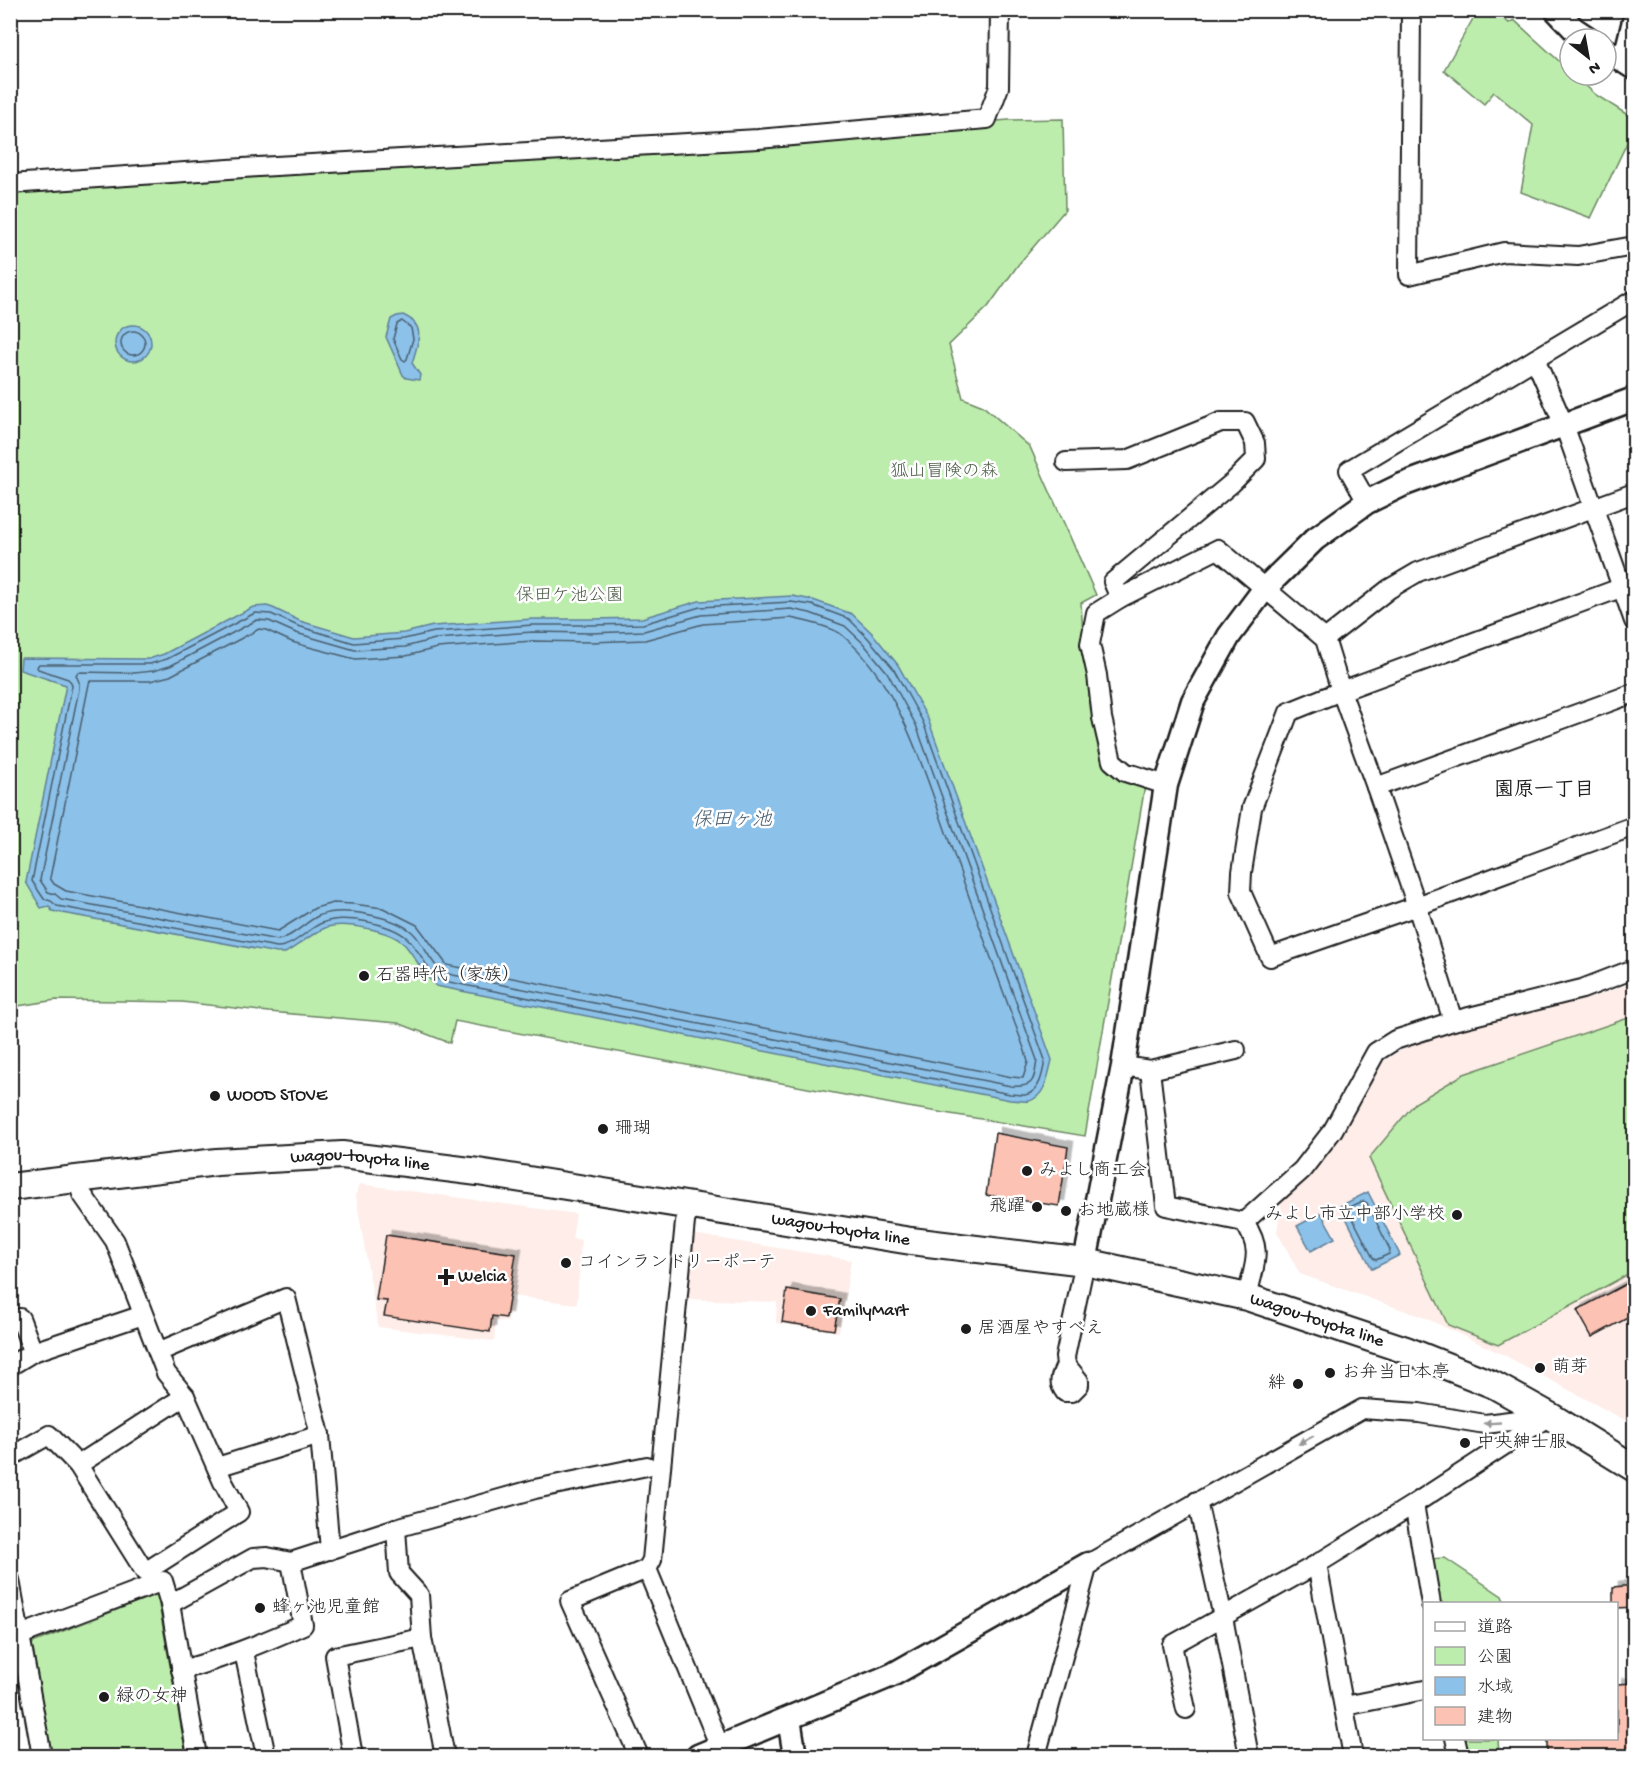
<svg xmlns="http://www.w3.org/2000/svg" width="1645" height="1767" font-family="'Gochi Hand','Klee One',sans-serif">
<style>
.built{fill:#feede8}
.green{fill:#bdedac;stroke:#6c8464;stroke-width:1.5}
.water{fill:#8cc1e9;stroke:#5f7f97;stroke-width:1.5}
.lines{fill:none;stroke-linecap:round;stroke-linejoin:round}
.shore{stroke:#495e6e;stroke-width:1.5}
.building{fill:#fcc2b3;stroke:#1c1c1c;stroke-width:1.5;filter:url(#shadow)}
.minor-casing{stroke:#1c1c1c;stroke-width:22}
.tertiary-casing{stroke:#1c1c1c;stroke-width:27}
.secondary-casing{stroke:#1c1c1c;stroke-width:30}
.minor{stroke:#fff;stroke-width:18}
.tertiary{stroke:#fff;stroke-width:22}
.secondary{stroke:#fff;stroke-width:26}
.oneway{fill:#999}
.poi-dot{fill:#1c1c1c;stroke:#fff;stroke-width:2}
.labels{text-anchor:middle;dominant-baseline:central;stroke-width:5;stroke-linejoin:round;paint-order:stroke}
.park-label{font-size:18px;fill:#4c5b47;stroke:#fff}
.poi-label{font-size:18px;fill:#1c1c1c;stroke:#fff;text-anchor:start}
.street-label{font-size:18px;fill:#1c1c1c;stroke:#fff}
.neighbourhood-label{font-size:20px;font-weight:bold;fill:#1c1c1c;stroke:#fff}
.water-label{font-size:20px;font-style:italic;fill:#495e6e;stroke:#fff}
</style>
<defs>
<filter id="shadow"><feDropShadow dx="5.5" dy="-5.5" stdDeviation="0" flood-color="#0004"/></filter>
</defs>
<rect width="100%" height="100%" fill="#fff"/>
<filter id="ink" filterUnits="userSpaceOnUse"><feTurbulence type="fractalNoise" baseFrequency=".0167" numOctaves="2"/><feDisplacementMap in="SourceGraphic" scale="12" xChannelSelector="R" yChannelSelector="G"/><feConvolveMatrix kernelMatrix="1 2 1 2 8 2 1 2 1" color-interpolation-filters="sRGB"/></filter>
<g filter="url(#ink)">
<!-- built -->
<g class="built">
<polygon points="1634,982 1634,1425 1506,1356 1423,1317 1300,1274 1277,1232 1282,1198 1378,1065 1411,1044 1456,1030 1597,996"/>
<polygon points="360,1184 576,1214 572,1238 581,1240 577,1304 512,1296 508,1322 496,1321 494,1341 378,1327 356,1196"/>
<polygon points="692,1234 851,1260 839,1332 776,1323 777,1302 687,1299"/>
</g>
<!-- green -->
<g class="green">
<polygon points="1478,10 1494,11 1509,23 1514,20 1570,71 1570,75 1574,75 1596,95 1634,119 1634,128 1591,218 1521,192 1533,125 1494,92 1484,104 1444,70"/>
<polygon points="1063,119 1065,210 1018,265 988,307 949,345 963,398 983,406 1030,447 1096,595 1081,603 1084,651 1104,764 1145,786 1085,1136 908,1107 455,1021 450,1043 398,1023 269,1012 182,1002 56,1000 11,1007 11,193 230,176 556,157 1009,120"/>
<polygon points="1634,1016 1634,1271 1498,1345 1448,1325 1369,1158 1415,1103 1464,1074"/>
<polygon points="1445,1558 1502,1596 1505,1603 1438,1603 1430,1559"/>
<polygon points="157,1594 186,1753 169,1756 51,1756 30,1644"/>
<polygon points="1462,1739 1498,1739 1499,1756 1465,1756"/>
</g>
<!-- water -->
<g class="water">
<path d="M403,315C427,325 418,343 412,363L420,375L419,380L406,378L403,375L386,337L391,319L397,316Z"/>
<circle cx="133" cy="343" r="18"/>
<path d="M792,596L813,600L852,614L873,634L898,665L928,719L1052,1060C1048,1075 1046,1096 1029,1101C1024,1102 1015,1100 1010,1100L436,986C423,974 416,958 405,945C392,930 342,921 325,928C311,934 298,946 285,953H277L52,911L49,906L41,908L26,882L66,685L20,670L21,658L149,659L164,654L253,607L267,606L273,608L300,621L354,637L404,633L433,626L533,619H591L642,618L699,601Z"/>
<polygon points="1368,1192 1400,1255 1372,1269 1340,1206"/>
<polygon points="1321,1213 1335,1238 1311,1251 1297,1226"/>
</g>
<g class="lines">
<!-- shore -->
<g class="shore">
<polygon points="402,321 411,328 413,339 407,359 405,361 402,359 393,339 397,324"/>
<circle cx="133" cy="343" r="12"/>
<path d="M791,602L812,605L849,619L868,638L893,668L923,722L1045,1060C1043,1072 1040,1093 1025,1095C1020,1095 1015,1094 1010,1094L439,980L434,976C427,966 415,945 407,938C390,923 342,914 322,923C307,929 294,947 277,947L57,906L51,901L44,899L32,881L72,686L71,682L68,679L38,669L37,667L39,664H150L167,659L255,613L271,614L298,626L354,643L404,639L434,632L533,625H591L643,624L700,607Z"/>
<path d="M791,609L810,613L845,626L863,643L887,672L916,725L1037,1060C1034,1081 1034,1088 1011,1086L443,973C429,962 424,943 412,932C393,916 341,906 318,916C304,923 293,937 278,940L61,899L55,894L48,892L40,880L79,689V682L76,675L78,672L134,673L153,671L170,666L257,620L269,621L296,633L355,650L405,647L435,639L533,632L591,633L644,631L701,615Z"/>
<path d="M790,618C804,621 831,626 842,635C902,684 928,784 954,855C977,920 1001,986 1025,1051L1028,1062L1023,1078L1012,1077L447,965L417,925L383,908L353,904L333,903L315,908L278,931L66,891L54,884L50,878L89,684L90,681H150L170,676L259,629L266,630L292,642L309,647L355,659L406,656L437,648L533,641L591,642L645,640L703,624Z"/>
<polygon points="1363,1201 1367,1203 1390,1250 1389,1254 1376,1260 1373,1258 1349,1211 1350,1207"/>
</g>
</g>
<!-- building -->
<g class="building">
<polygon points="995,1133 1068,1147 1059,1206 986,1195"/>
<polygon points="386,1235 516,1254 506,1318 492,1316 490,1332 384,1316 387,1301 376,1300"/>
<polygon points="1635,1279 1635,1314 1592,1337 1577,1310"/>
<polygon points="787,1290 840,1299 834,1330 782,1322"/>
<polygon points="1624,1586 1635,1586 1635,1607 1617,1608 1617,1604 1613,1604 1613,1587"/>
<polygon points="1635,1683 1635,1756 1547,1756 1547,1738 1617,1738 1617,1684"/>
</g>
<g class="lines">
<defs>
<g id="minor">
<polyline points="1411,10 1409,275 1504,252 1578,256 1634,246"/>
<polyline points="10,184 258,167 758,139 987,119 999,87 1000,10"/>
<polyline points="1535,359 1564,425 1634,621"/>
<polyline points="1066,462 1127,460 1221,422 1245,422 1255,443 1256,459 1232,483 1113,582 1120,598 1096,613 1090,644 1097,675 1102,718 1112,761 1125,772 1166,785"/>
<polyline points="1367,502 1349,470 1634,300"/>
<polyline points="1634,583 1341,691 1289,712 1252,808 1242,872 1241,892 1270,957 1417,906 1634,826"/>
<polyline points="1120,598 1218,549 1325,639 1341,691 1376,787 1417,906 1453,1021"/>
<polyline points="1325,639 1389,589 1418,572 1634,493"/>
<polyline points="1376,787 1634,693"/>
<polyline points="1123,1066 1150,1070 1236,1050"/>
<polyline points="1150,1070 1166,1206 1244,1222"/>
<polyline points="689,1205 685,1222 652,1560 647,1569 720,1747"/>
<path d="M1247,1297C1254,1264 1264,1251 1244,1222L1302,1170L1333,1130L1376,1052L1395,1040L1453,1021L1582,989L1634,969"/>
<polyline points="10,1322 20,1318 33,1352"/>
<polyline points="158,1352 286,1298 320,1435 330,1550"/>
<path d="M1066,1365C1061,1377 1057,1381 1065,1392H1072L1079,1385V1381L1066,1365L1065,1357L1085,1262"/>
<polyline points="10,1366 33,1352 143,1315"/>
<polyline points="10,1457 49,1435 78,1465 145,1572 239,1512 223,1482 185,1396 166,1373 115,1241 82,1194 77,1180"/>
<polyline points="78,1465 185,1396"/>
<polyline points="217,1467 320,1435"/>
<polyline points="1197,1501 1223,1617 1249,1756"/>
<polyline points="1414,1504 1431,1604"/>
<polyline points="396,1528 399,1573 419,1595 422,1638 445,1756"/>
<polyline points="1317,1564 1353,1756"/>
<polyline points="10,1580 42,1756"/>
<polyline points="170,1604 253,1558 267,1557 291,1562 396,1528 535,1489 647,1466"/>
<polyline points="10,1639 163,1581 170,1604 197,1756"/>
<polyline points="244,1652 266,1756"/>
<path d="M181,1670C224,1659 263,1643 303,1625L291,1562"/>
<polyline points="1345,1706 1424,1690"/>
<polyline points="1186,1709 1172,1645 1317,1564 1414,1504 1543,1420"/>
<polyline points="1455,1738 1459,1756"/>
<polyline points="353,1756 335,1656 422,1638"/>
<polyline points="639,1756 570,1601 647,1569"/>
<polyline points="1036,1756 1088,1564 1362,1409 1419,1413 1485,1424 1550,1416"/>
</g>
<g id="tertiary">
<polyline points="1556,10 1574,29 1589,39"/>
<polyline points="1606,50 1634,68"/>
<polyline points="1624,61 1634,21"/>
<polyline points="1085,1262 1123,1066 1166,785 1193,701 1229,636 1265,588 1315,539 1367,502 1402,485 1634,399"/>
<polyline points="789,1719 795,1756"/>
<polyline points="698,1756 892,1675 1088,1564"/>
</g>
<g id="secondary">
<path id="s1" d="M10,1187L217,1162L342,1155L478,1172L911,1241L1085,1262L1247,1297L1406,1350L1494,1385L1550,1416L1634,1468"/>
</g>
</defs>
<!-- minor casing -->
<use href="#minor" class="minor-casing"/>
<!-- tertiary casing -->
<use href="#tertiary" class="tertiary-casing"/>
<!-- secondary casing -->
<use href="#secondary" class="secondary-casing"/>
<!-- minor -->
<use href="#minor" class="minor"/>
<!-- tertiary -->
<use href="#tertiary" class="tertiary"/>
<!-- secondary -->
<use href="#secondary" class="secondary"/>
</g>
<!-- one-way arrows -->
<defs><path id="oneway-solid" d="M-6-.8H1V-3.2L6.5 0L1 3.2V.8H-6Z" transform="scale(1.5)"/></defs>
<g class="oneway">
<use href="#oneway-solid" transform="translate(1492 1423) rotate(177)"/>
<use href="#oneway-solid" transform="translate(1306 1440) rotate(151)"/>
</g>
</g>
<!-- markers -->
<g class="poi-dot">
<circle cx="364" cy="976" r="6"/>
<circle cx="215" cy="1096" r="6"/>
<circle cx="603" cy="1129" r="6"/>
<circle cx="1027" cy="1171" r="6"/>
<circle cx="1037" cy="1207" r="6"/>
<circle cx="1066" cy="1211" r="6"/>
<circle cx="1457" cy="1215" r="6"/>
<circle cx="566" cy="1263" r="6"/>
<path d="M443 1268h6v6h6v6h-6v6h-6v-6h-6v-6h6z"/>
<circle cx="811" cy="1311" r="6"/>
<circle cx="966" cy="1329" r="6"/>
<circle cx="1540" cy="1368" r="6"/>
<circle cx="1330" cy="1373" r="6"/>
<circle cx="1298" cy="1384" r="6"/>
<circle cx="1465" cy="1443" r="6"/>
<circle cx="260" cy="1608" r="6"/>
<circle cx="104" cy="1697" r="6"/>
</g>
<g class="labels">
<!-- park labels -->
<g class="park-label">
<text x="944" y="472">狐山冒険の森</text>
<text x="570" y="596">保田ケ池公園</text>
</g>
<!-- poi labels -->
<g class="poi-label">
<text x="376" y="976">石器時代（家族）</text>
<text x="227" y="1096">WOOD STOVE</text>
<text x="615" y="1129">珊瑚</text>
<text x="1039" y="1171">みよし商工会</text>
<text x="1025" y="1207" text-anchor="end">飛躍</text>
<text x="1078" y="1211">お地蔵様</text>
<text x="1445" y="1215" text-anchor="end">みよし市立中部小学校</text>
<text x="578" y="1263">コインランドリーポーテ</text>
<text x="458" y="1277">Welcia</text>
<text x="823" y="1311">FamilyMart</text>
<text x="978" y="1329">居酒屋やすべえ</text>
<text x="1552" y="1368">萌芽</text>
<text x="1342" y="1373">お弁当日本亭</text>
<text x="1286" y="1384" text-anchor="end">絆</text>
<text x="1477" y="1443">中央紳士服</text>
<text x="272" y="1608">蜂ヶ池児童館</text>
<text x="116" y="1697">緑の女神</text>
</g>
<!-- street labels -->
<g class="street-label">
<text stroke="none"><textPath href="#s1" startOffset="352">wagou-toyota line</textPath></text>
<text stroke="none"><textPath href="#s1" startOffset="838">wagou-toyota line</textPath></text>
<text stroke="none"><textPath href="#s1" startOffset="1324">wagou-toyota line</textPath></text>
</g>
<!-- neighbourhood labels -->
<g class="neighbourhood-label">
<text x="1544" y="791">園原一丁目</text>
</g>
<!-- water labels -->
<g class="water-label">
<text x="732" y="821">保田ヶ池</text>
</g>
</g>
<!-- margin -->
<rect width="1645" height="1767" fill="none" stroke="#fff" stroke-width="36"/>
<rect x="18" y="18" width="1609" height="1731" fill="none" stroke="#1c1c1c" stroke-width="2" filter="url(#ink)"/>
<!-- legend -->
<rect x="1423" y="1602" width="195" height="138" fill="#ffffff" stroke="#a4a4a4" stroke-width="1.5"/>
<rect x="1435" y="1622" width="30" height="9" fill="#ffffff" stroke="#a4a4a4" stroke-width="1.5"/>
<text x="1477" y="1632" font-size="18" fill="#1c1c1c">道路</text>
<rect x="1435" y="1647" width="30" height="18" fill="#bdedac" stroke="#a4a4a4" stroke-width="1.5"/>
<text x="1477" y="1662" font-size="18" fill="#1c1c1c">公園</text>
<rect x="1435" y="1677" width="30" height="18" fill="#8cc1e9" stroke="#a4a4a4" stroke-width="1.5"/>
<text x="1477" y="1692" font-size="18" fill="#1c1c1c">水域</text>
<rect x="1435" y="1707" width="30" height="18" fill="#fcc2b3" stroke="#a4a4a4" stroke-width="1.5"/>
<text x="1477" y="1722" font-size="18" fill="#1c1c1c">建物</text>
<!-- north arrow -->
<g transform="translate(1588 57) rotate(149)"><circle r="28" fill="#ffffff" stroke="#a4a4a4" stroke-width="1.5"/>
<path d="M0-4.5L10 22L0 15L-10 22Z" fill="#1c1c1c"/>
<text y="-9" font-size="16" font-weight="bold" text-anchor="middle" fill="#1c1c1c">N</text>
</g>
</svg>
